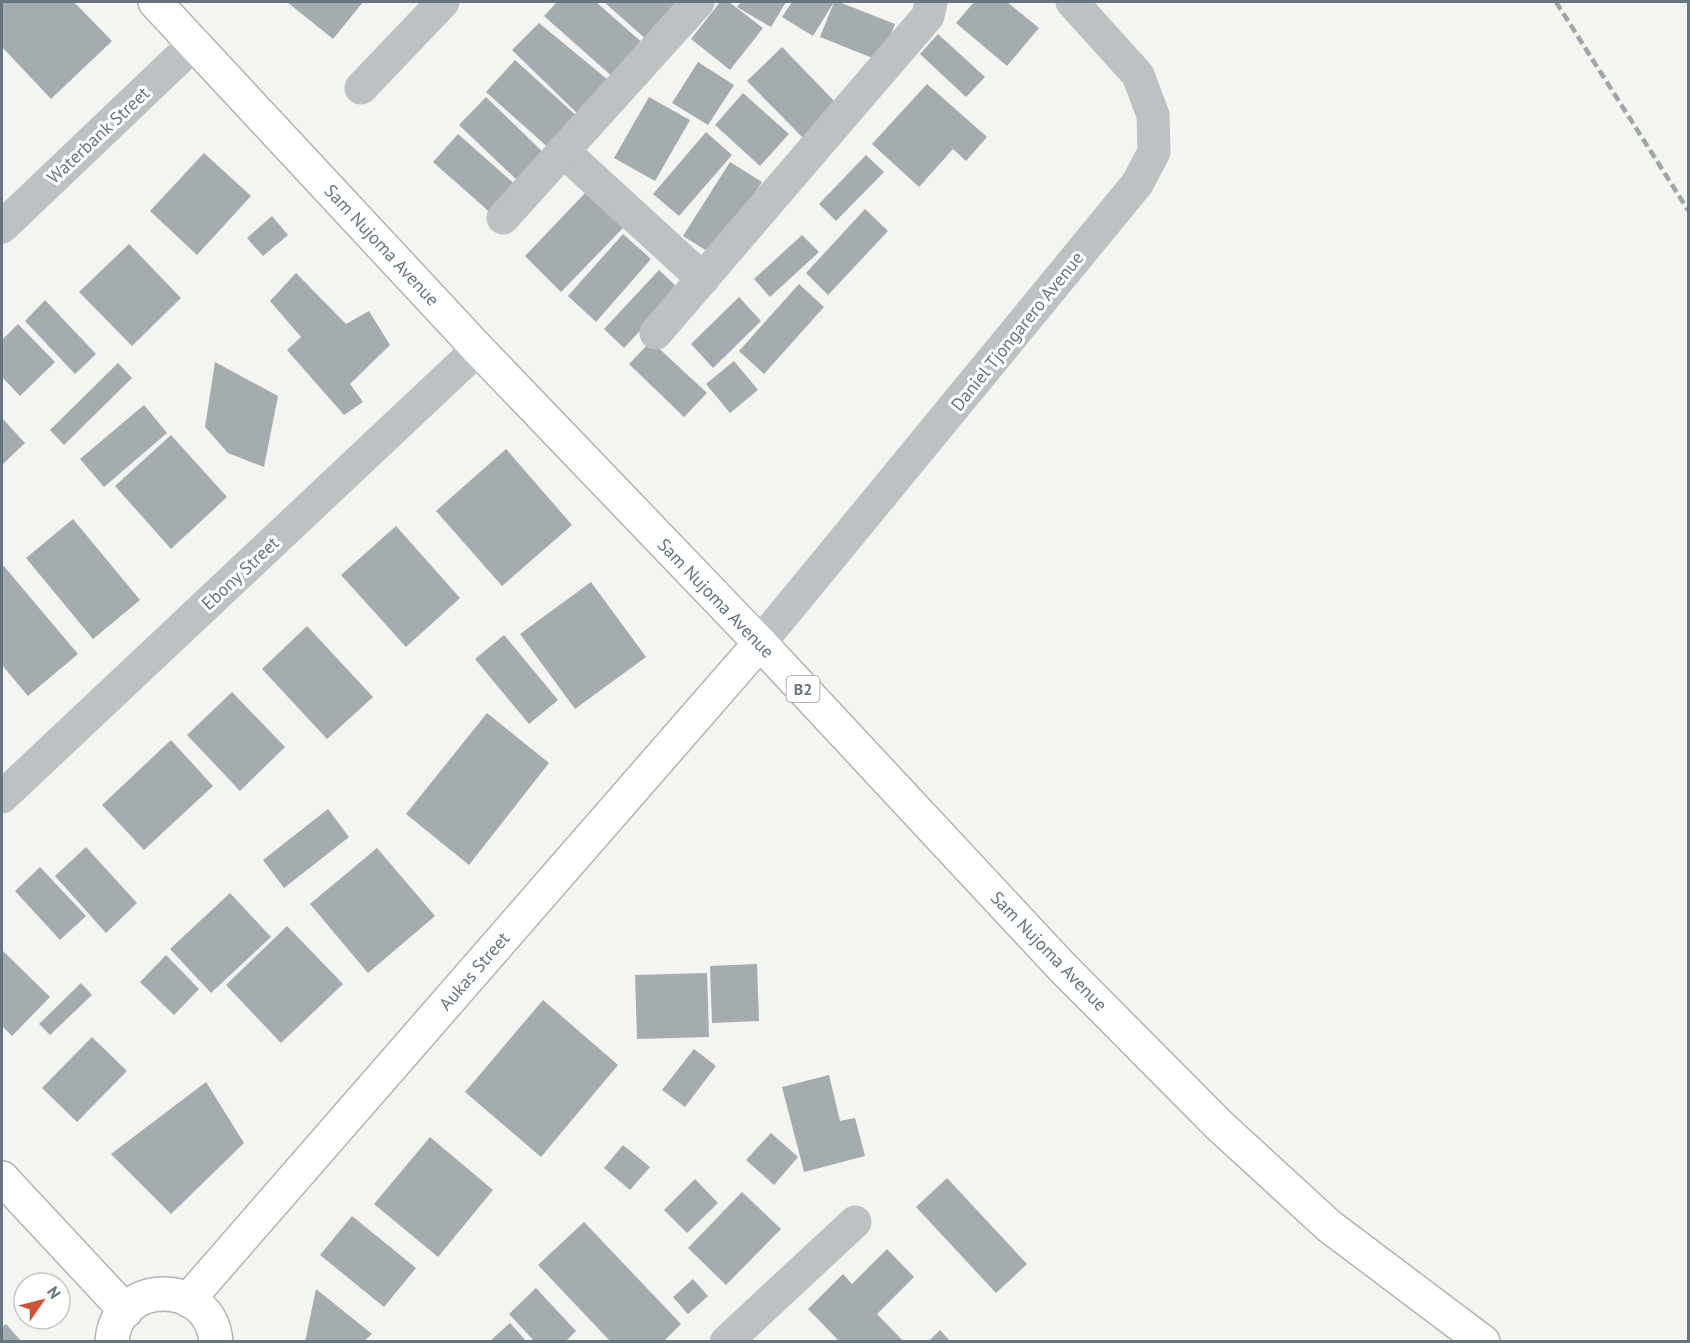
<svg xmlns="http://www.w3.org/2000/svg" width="1690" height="1343" font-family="'PT Sans',sans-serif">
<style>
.building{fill:#a5acb0}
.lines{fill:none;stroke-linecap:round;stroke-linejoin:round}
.secondary-casing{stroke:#b0b5b8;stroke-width:36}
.highway-casing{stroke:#b0b4b6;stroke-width:36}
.street{stroke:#bdc1c4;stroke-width:33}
.secondary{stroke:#fff;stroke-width:33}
.highway{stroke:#fff;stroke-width:33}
.rail{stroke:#9fa5a9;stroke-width:4.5;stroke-dasharray:9 4.5;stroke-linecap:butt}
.labels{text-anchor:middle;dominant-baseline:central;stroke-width:6;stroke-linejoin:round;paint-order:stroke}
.shield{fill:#fff;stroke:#949ea5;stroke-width:1.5}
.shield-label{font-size:16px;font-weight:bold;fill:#66757e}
.street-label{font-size:18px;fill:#66757e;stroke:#fff}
</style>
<rect width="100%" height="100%" fill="#f4f4f1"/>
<!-- building -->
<g class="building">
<polygon points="2,2 74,2 112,41 51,99 2,47"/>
<polygon points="287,2 363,2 333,39"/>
<polygon points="557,2 596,2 645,45 615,79 544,16"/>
<polygon points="604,2 677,2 648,41"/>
<polygon points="720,2 729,2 763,28 730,70 691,39"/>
<polygon points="741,2 786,2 771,27 737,7"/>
<polygon points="792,2 834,2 813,36 782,17"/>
<polygon points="834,2 839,2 895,24 880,61 820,37"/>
<polygon points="974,2 1007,2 1039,28 1007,66 956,23"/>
<polygon points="539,23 613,84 581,117 512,50"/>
<polygon points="938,34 985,77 966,97 920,54"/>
<polygon points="782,47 841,108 807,142 747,81"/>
<polygon points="515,60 579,118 551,150 486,92"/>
<polygon points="698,62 734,85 708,125 672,103"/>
<polygon points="927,84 987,137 966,161 953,149 919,187 872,144"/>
<polygon points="743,93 789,134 760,166 715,125"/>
<polygon points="486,97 547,156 520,183 459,125"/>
<polygon points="649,97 690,120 655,181 614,158"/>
<polygon points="706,132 732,155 679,216 653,194"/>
<polygon points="458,134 518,187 493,215 433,162"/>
<polygon points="204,153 251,196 197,255 150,211"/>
<polygon points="866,155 884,172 836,221 819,204"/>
<polygon points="730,162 762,182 715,256 683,236"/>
<polygon points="587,191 624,227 561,292 525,256"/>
<polygon points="865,209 888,231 828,295 806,273"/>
<polygon points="272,216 288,235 263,256 247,238"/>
<polygon points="623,234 651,259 596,322 568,296"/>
<polygon points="802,235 819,252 770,297 754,279"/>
<polygon points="129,244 181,298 132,346 79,292"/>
<polygon points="659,270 679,289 624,348 604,329"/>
<polygon points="296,273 346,324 369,311 390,345 350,384 363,402 344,415 287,350 301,337 270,301"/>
<polygon points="799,284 824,307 764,374 739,351"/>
<polygon points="739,297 761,321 713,368 691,344"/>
<polygon points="45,300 96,354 75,374 25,321"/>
<polygon points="18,324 55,362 20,396 2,377 2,340"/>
<polygon points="651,341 707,393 684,417 629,364"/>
<polygon points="734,361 758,390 730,413 706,384"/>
<polygon points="215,362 278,396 264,467 228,453 205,427"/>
<polygon points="118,363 132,378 64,445 50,430"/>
<polygon points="144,405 167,433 104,487 80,459"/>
<polygon points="2,418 25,443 2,465"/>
<polygon points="171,435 227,497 171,549 115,486"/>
<polygon points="506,449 572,525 502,586 436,511"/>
<polygon points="73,519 140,600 93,639 26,558"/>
<polygon points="396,526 460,598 406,647 341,575"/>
<polygon points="2,564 78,654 28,696 2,665"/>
<polygon points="591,582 646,657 575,709 520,634"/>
<polygon points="307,626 373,697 327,739 262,669"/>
<polygon points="504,635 558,700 529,724 475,659"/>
<polygon points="232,692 285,747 240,791 187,735"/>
<polygon points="487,713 549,763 469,865 406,814"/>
<polygon points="171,740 213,786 144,850 102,805"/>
<polygon points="328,809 349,837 284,888 263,860"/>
<polygon points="86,847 137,903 106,933 55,876"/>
<polygon points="377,848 435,916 368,973 310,904"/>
<polygon points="40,867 86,916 60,940 15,891"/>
<polygon points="230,893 271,937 211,993 170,949"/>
<polygon points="287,926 343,984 281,1043 226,985"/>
<polygon points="2,950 50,997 12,1036 2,1026"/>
<polygon points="166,955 199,989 174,1015 140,982"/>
<polygon points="757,964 759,1021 712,1023 710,966"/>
<polygon points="707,973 709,1037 637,1039 635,975"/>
<polygon points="81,983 92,995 50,1035 39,1024"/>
<polygon points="543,1000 618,1065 541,1157 465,1092"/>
<polygon points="92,1037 127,1071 77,1122 42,1088"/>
<polygon points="694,1049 716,1066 685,1107 662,1090"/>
<polygon points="829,1075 840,1121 855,1118 865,1156 804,1172 782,1087"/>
<polygon points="206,1082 244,1143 171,1214 111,1154"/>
<polygon points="771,1133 798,1157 774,1185 746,1160"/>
<polygon points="430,1137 493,1190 438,1257 374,1204"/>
<polygon points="623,1145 650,1167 630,1190 604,1168"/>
<polygon points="947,1178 1027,1264 996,1293 916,1207"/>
<polygon points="695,1179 718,1203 687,1233 664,1210"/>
<polygon points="742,1192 781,1229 726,1285 688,1248"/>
<polygon points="352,1216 416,1268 384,1307 320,1255"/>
<polygon points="584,1222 681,1324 663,1342 611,1342 538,1265"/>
<polygon points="887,1249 914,1277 877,1314 904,1342 840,1342 808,1309 843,1274 852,1284"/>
<polygon points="693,1279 708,1296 688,1314 673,1297"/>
<polygon points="536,1288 576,1331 565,1342 535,1342 509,1314"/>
<polygon points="316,1289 372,1334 363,1342 305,1342"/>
<polygon points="510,1323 527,1342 489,1342"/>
<polygon points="6,1324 22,1342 2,1342 2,1327"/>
<polygon points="940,1330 951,1342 928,1342"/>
</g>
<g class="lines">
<defs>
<g id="secondary">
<polyline points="2,1178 126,1311"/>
<polyline points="188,1300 760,643"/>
<path d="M112,1342C116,1278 211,1278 216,1342"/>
</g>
<polyline id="highway" points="155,2 478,349 760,643 1062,967 1220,1126 1329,1226 1483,1342"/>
</defs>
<!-- secondary casing -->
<use href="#secondary" class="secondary-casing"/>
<!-- highway casing -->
<use href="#highway" class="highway-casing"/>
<!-- street -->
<g class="street">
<polyline points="361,88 443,2"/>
<polyline points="563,151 703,279"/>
<polyline points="503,218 698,2"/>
<polyline points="2,227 195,43"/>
<polyline points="656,333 928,16 931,2"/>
<polyline points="760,643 1137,184 1154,152 1153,115 1138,75 1072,2"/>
<polyline points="2,797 478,349"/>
<polyline points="726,1342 855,1222"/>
</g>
<!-- secondary -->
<use href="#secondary" class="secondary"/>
<!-- highway -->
<use href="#highway" class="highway"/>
<!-- rail -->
<polyline class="rail" points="1556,2 1688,210"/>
</g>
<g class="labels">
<!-- shield labels -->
<rect class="shield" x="786.5" y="676" width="33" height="26" rx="4.5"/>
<g class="shield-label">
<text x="803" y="689">B2</text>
</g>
<!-- street labels -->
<g class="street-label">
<text transform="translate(98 135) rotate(-43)">Waterbank Street</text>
<text transform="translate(382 245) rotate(47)">Sam Nujoma Avenue</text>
<text transform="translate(1017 331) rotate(-51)">Daniel Tjongarero Avenue</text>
<text transform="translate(240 573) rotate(-43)">Ebony Street</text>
<text transform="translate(716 598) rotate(46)">Sam Nujoma Avenue</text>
<text transform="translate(1049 951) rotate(46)">Sam Nujoma Avenue</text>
<text transform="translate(474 971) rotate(-49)">Aukas Street</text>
</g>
</g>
<!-- border -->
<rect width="1690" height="1343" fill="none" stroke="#66757e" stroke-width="6"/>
<!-- north arrow -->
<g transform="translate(42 1301) rotate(55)"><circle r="28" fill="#ffffff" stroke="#c2c8cb" stroke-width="1.5"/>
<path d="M0-4.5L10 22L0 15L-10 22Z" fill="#cf5236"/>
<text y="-9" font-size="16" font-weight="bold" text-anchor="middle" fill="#66757e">N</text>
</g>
</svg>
